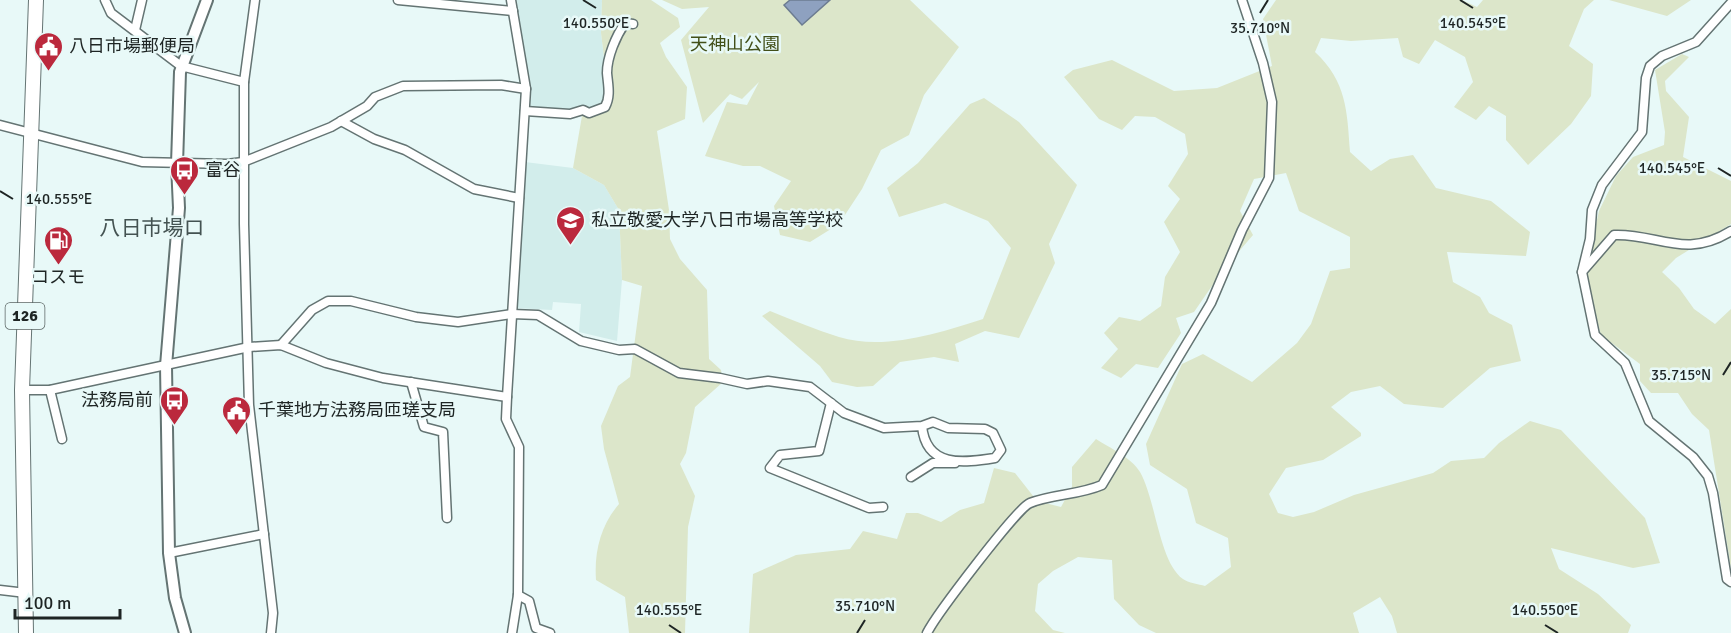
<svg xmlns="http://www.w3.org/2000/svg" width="1731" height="633" font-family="Signika,'Noto Sans JP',sans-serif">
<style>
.built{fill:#d2edeb}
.green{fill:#dce6ca}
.water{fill:#8ea1c0;stroke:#6c7c91;stroke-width:1.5}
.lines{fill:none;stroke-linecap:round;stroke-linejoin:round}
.minor-casing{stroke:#647473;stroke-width:11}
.tertiary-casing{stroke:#647473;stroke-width:14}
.trunk-casing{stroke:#647473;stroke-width:16}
.minor{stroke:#fff;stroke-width:8}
.tertiary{stroke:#fff;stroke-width:10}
.trunk{stroke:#fff;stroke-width:14}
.ticks{fill:none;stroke:#1e2524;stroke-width:2}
.labels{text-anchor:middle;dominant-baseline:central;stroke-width:5;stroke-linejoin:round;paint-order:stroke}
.shield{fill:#e8f9f8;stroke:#5b6564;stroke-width:1.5}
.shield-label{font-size:16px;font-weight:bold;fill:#1e2524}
.park-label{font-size:18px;fill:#425019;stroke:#e8f9f8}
.poi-label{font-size:18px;fill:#1e2524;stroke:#e8f9f8;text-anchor:start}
.quarter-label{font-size:21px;fill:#445352;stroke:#e8f9f8}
.ticks-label{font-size:15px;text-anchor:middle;fill:#1e2524;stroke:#e8f9f8;stroke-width:5;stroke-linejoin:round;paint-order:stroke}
</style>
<rect width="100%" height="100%" fill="#e8f9f8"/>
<!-- built -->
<g class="built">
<polygon points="514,0 602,0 601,33 610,107 583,110 530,108 530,89"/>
<polygon points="525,162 573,168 604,185 619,210 622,280 617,341 579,332 581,304 553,302 552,310 514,308"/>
</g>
<!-- green -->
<g class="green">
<path d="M602,0H651L678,18L680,27L660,43L666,57L687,87L685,119L657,131L669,210L670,239L680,259L707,290L709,359L721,370L723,382L695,407L686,453L680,464L695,496L688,527L685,633H629L625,597L596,580C594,551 601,525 619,504L604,449L601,426L618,386L630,377L642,286L622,280L619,210L604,185L573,168L583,110L610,106L601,33Z"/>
<polygon points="662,0 910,0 959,47 924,95 909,135 881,150 862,189 839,224 810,242 780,235 774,206 791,181 760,166 743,166 705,156 727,102 747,105 759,82 742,99 730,94 703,123 681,40 709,7 682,9"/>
<path d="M1276,0H1462L1477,7L1483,0H1594L1584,9L1569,46L1593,64L1591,96L1571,124L1528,165L1506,140V116L1489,106L1476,120L1454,107L1473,82L1465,57L1435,40L1419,64L1403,57L1398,38L1351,41L1321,38L1315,52C1347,82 1347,111 1350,152L1371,171L1390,159L1413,155L1436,188L1491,201L1530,232L1526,256L1447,252L1453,282L1480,297L1489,313L1512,325L1521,361L1490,368L1443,408L1404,404L1380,386L1351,392L1331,407L1361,433V436L1323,460L1286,468L1269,494L1278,513L1293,517L1314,512L1354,495L1433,473L1451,461L1484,458L1499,443L1530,421L1561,430L1645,518L1660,563L1633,568L1551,548L1559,569L1598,594L1631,625L1628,633H1397L1392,616L1380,597L1353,613L1359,633H1156L1139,625L1114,599L1112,560L1078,557L1053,571L1038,584L1035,611L1053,630L1065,633H749L753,574L796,555L850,549L863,531L897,539L906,513H918L941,522L960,510L984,503L994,468L1015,473L1037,501L1061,507L1072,487V467L1096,439C1110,448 1132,458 1140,472C1156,500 1159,562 1183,579C1188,583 1199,584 1205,586L1231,567L1228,538L1196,523L1187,489L1150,465L1146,444L1182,364L1203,354L1252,382L1297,343L1311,324L1330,271L1350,268V237L1299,211L1286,173L1254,179L1240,211L1253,235L1223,270L1194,312L1176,318L1181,333L1158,368L1136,364L1121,378L1101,368L1118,349L1104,333L1119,317L1140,321L1161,306L1165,277L1180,252L1164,222L1180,199L1168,186L1188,154L1185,134L1155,117L1135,116L1122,130L1099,119L1064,77L1073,70L1112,60L1174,91L1217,88L1272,66L1263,19Z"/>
<polygon points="1609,0 1691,0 1667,16"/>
<polygon points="1682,54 1689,57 1665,81 1666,91 1689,117 1683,157 1731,181 1731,224 1676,258 1662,272 1679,288 1694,309 1715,324 1731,309 1731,569 1709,430 1692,414 1678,393 1651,393 1640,381 1640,364 1601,335 1587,284 1588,260 1599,211 1616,176 1633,157 1664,145 1665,132 1655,70"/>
<path d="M984,98L1019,122L1077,185L1049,244L1055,263L1019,338L985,331L955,344L959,362L934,357L900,362L873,386L857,387L832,382L820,366L762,316L770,311C793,320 816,330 839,337C884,351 939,333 983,319L1011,248L988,221L945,203L899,217L887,188L918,163L970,104Z"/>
</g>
<!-- water -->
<polygon class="water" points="790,0 830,0 802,25 784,5"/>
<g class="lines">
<defs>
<g id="minor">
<polyline points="105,0 111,13 181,66 244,82"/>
<polyline points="255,0 244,82 244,224 249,405 273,613 271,633"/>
<polyline points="398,0 513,11"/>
<polyline points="511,0 526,89 507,397 506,419 519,447 518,595 512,633"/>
<polyline points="1731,3 1696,42 1662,56 1650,66 1646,78 1642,132 1602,185 1592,210 1590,239 1582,272 1595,335 1625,363 1649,421 1693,457 1708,476 1713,493 1727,579 1731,582"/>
<polyline points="135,30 142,0"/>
<path d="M525,111L570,114L583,110L589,113L605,107C611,96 608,85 607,73C607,57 616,36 625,23L633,24"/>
<polyline points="341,121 374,139 405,150 474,189 519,198"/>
<polyline points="0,125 142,162 227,164 243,162 331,127 367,106 375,97 403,86 501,85 526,89"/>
<path d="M1582,272L1614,235C1657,233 1685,260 1731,231"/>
<path d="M281,345L312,310L328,301H351L416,317L458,322L512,314L538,315L581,341L619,350L635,349L679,373L720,378L747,384L768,381L810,387L844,413L884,428L922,426L933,422L948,428L985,429L993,433L1001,450L995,458C963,463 926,468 922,426"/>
<polyline points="411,382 424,427 443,432 447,518"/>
<polyline points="22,390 50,390 249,347 281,345 326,363 383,378 507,397"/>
<polyline points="50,390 62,439"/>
<polyline points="831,403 819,451 780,455 770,468 869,508 883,507"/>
<polyline points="911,477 933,463 955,463"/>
<polyline points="169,553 264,534"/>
<polyline points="0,590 26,593"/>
<polyline points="518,595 529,601 536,628 550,633"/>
<path d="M927,633C936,615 1017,508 1030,503C1053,494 1079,495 1102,485L1211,303L1242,230L1269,178L1272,102L1263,63L1242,0"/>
</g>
<polyline id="tertiary" points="185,633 175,598 169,553 166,366 179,208 177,164 180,72 207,0"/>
<polyline id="trunk" points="26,633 22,390 36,0"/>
</defs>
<!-- minor casing -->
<use href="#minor" class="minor-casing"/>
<!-- tertiary casing -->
<use href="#tertiary" class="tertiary-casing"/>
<!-- trunk casing -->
<use href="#trunk" class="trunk-casing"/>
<!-- minor -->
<use href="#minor" class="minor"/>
<!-- tertiary -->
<use href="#tertiary" class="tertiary"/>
<!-- trunk -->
<use href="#trunk" class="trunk"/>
</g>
<!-- ticks -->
<path class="ticks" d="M583,0L596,8M1460,0L1473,8M1260,13L1268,0M1718,168L1731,176M0,191L13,199M1723,375L1731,362M669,625L681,633M1545,625L1558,633M857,633L865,620"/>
<!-- icons -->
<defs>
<symbol id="civic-pin" viewBox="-11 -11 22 30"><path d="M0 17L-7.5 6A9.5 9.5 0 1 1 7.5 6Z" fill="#bb293d" stroke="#e8f9f8"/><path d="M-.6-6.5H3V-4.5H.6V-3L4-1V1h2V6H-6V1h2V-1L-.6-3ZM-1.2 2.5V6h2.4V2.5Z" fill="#fff"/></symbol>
<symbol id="bus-pin" viewBox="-11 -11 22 30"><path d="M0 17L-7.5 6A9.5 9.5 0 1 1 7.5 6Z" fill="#bb293d" stroke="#e8f9f8"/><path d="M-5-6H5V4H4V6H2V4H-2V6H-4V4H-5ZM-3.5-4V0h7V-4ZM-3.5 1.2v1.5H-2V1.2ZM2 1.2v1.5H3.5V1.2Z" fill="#fff"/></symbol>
<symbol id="school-pin" viewBox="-11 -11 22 30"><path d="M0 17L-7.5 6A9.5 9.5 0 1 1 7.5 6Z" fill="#bb293d" stroke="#e8f9f8"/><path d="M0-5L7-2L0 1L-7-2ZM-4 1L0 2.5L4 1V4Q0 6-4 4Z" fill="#fff"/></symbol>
<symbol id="fuel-pin" viewBox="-11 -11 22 30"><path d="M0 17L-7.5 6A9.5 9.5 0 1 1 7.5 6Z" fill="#bb293d" stroke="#e8f9f8"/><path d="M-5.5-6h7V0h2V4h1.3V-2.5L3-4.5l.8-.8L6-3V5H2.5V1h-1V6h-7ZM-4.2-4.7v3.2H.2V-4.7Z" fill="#fff"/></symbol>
</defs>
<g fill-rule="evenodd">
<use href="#civic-pin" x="32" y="30" width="33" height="45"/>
<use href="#bus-pin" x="168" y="154" width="33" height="45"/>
<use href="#school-pin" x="554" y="204" width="33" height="45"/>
<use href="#fuel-pin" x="42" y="224" width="33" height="45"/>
<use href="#bus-pin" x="158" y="384" width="33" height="45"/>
<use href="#civic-pin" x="220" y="394" width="33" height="45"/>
</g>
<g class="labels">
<!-- shield labels -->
<rect class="shield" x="5.5" y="303" width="39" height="26" rx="4.5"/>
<g class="shield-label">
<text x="25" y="316">126</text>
</g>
<!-- park labels -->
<g class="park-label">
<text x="735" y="44">天神山公園</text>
</g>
<!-- poi labels -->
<g class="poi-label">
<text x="69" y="46">八日市場郵便局</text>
<text x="205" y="170">富谷</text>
<text x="591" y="220">私立敬愛大学八日市場高等学校</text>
<text x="58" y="277" text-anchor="middle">コスモ</text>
<text x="153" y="400" text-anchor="end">法務局前</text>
<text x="258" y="410">千葉地方法務局匝瑳支局</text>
</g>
<!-- quarter labels -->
<g class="quarter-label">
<text x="152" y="228">八日市場ロ</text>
</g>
</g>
<g class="ticks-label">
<text x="596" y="28">140.550°E</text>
<text x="1473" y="28">140.545°E</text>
<text x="1260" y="33">35.710°N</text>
<text x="1672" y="173">140.545°E</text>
<text x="59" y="204">140.555°E</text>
<text x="1681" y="380">35.715°N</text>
<text x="865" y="611">35.710°N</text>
<text x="669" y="615">140.555°E</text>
<text x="1545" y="615">140.550°E</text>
</g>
<!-- scale -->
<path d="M15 609v9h105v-9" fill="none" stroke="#1e2524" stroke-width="3"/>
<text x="24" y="609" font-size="18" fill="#1e2524" stroke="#e8f9f8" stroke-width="4.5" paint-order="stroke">100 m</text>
</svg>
